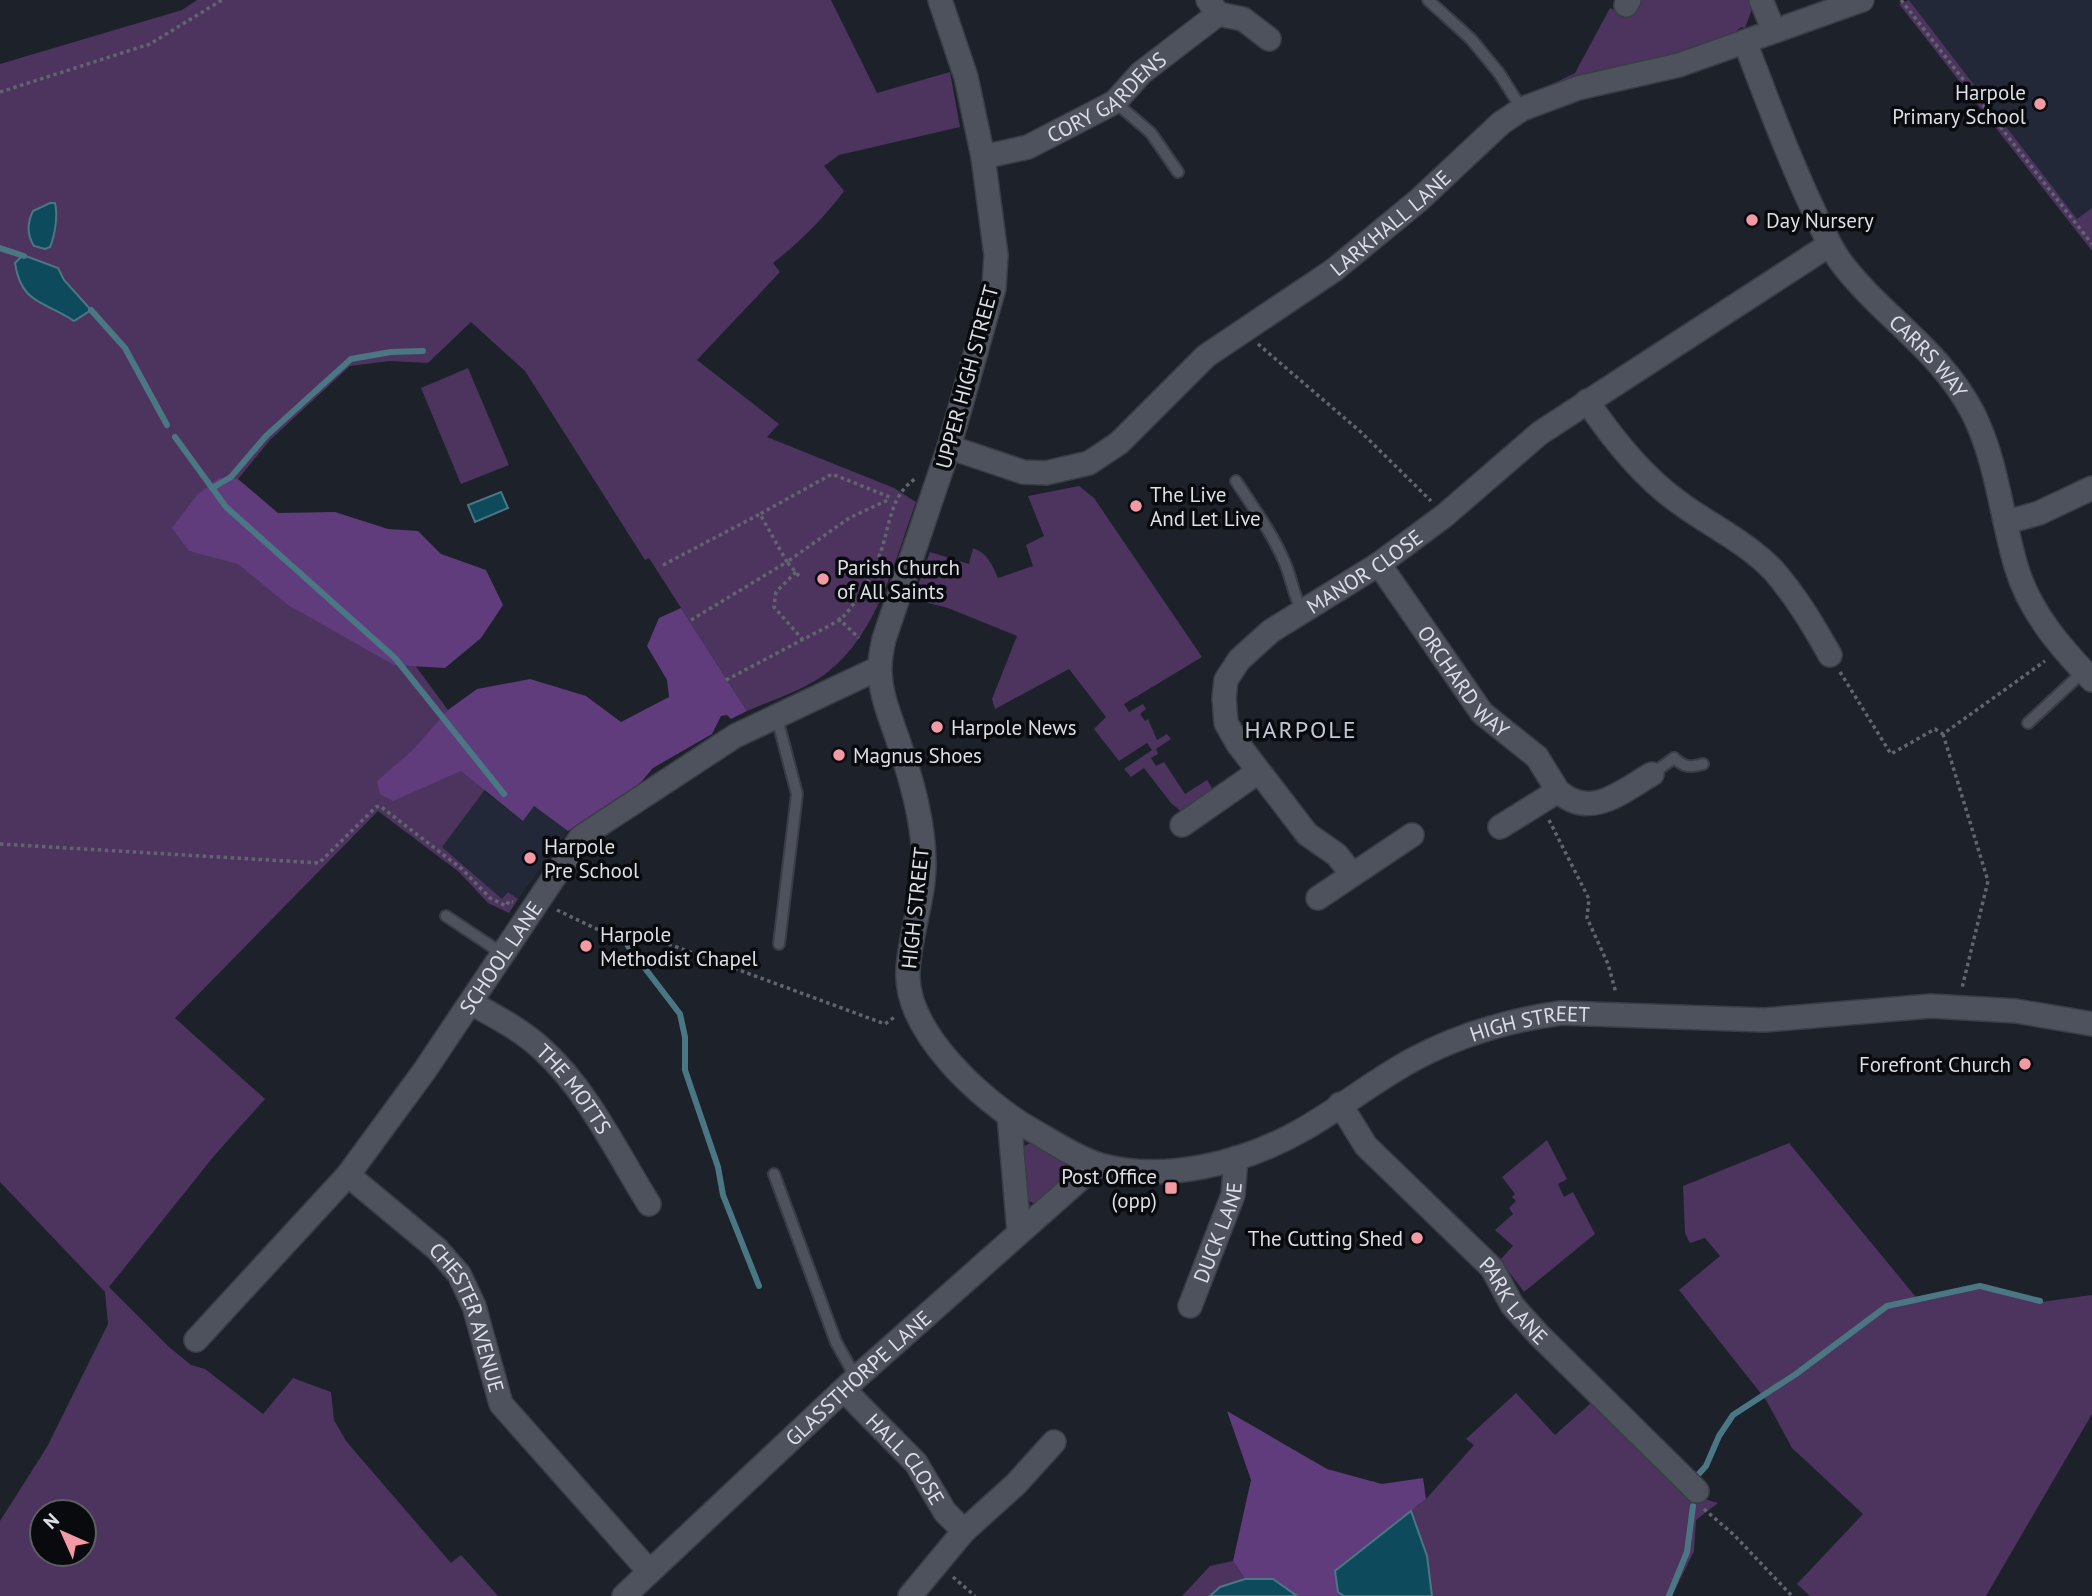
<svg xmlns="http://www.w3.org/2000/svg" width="2092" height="1596" font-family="'PT Sans',sans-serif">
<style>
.built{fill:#222837}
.green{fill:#4c345f;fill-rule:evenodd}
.forest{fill:#603c7c}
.water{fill:#0d4a5c;stroke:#4b7785;stroke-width:2}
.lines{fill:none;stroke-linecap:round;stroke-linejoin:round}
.stream{stroke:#4b7785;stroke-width:6}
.lane-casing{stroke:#3a3d45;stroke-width:14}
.street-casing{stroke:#3a3d45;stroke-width:26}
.path{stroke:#61656d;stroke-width:3.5;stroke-dasharray:3.5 3.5;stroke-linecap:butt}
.lane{stroke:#4e525d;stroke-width:10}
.street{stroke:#4e525d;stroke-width:23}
.poi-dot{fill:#f49aa5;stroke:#090a0e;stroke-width:2.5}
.labels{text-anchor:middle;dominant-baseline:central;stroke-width:7;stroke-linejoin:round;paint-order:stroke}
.poi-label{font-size:21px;fill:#dcdfe5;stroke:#090a0e;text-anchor:start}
.street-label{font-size:21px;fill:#dcdfe5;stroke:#090a0e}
.quarter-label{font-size:24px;letter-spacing:2px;fill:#c2c8d5;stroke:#090a0e}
</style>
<rect width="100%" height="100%" fill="#1c212a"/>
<!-- built -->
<g class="built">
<polygon points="1909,0 2092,0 2092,208 2077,220"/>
<polygon points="484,791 523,821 534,806 568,831 518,899 508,892 503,900 441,847"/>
</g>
<!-- green -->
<g class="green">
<path d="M197,0H831L877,93L950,72L960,127L839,155L824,166L844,191C823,219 800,242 773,263L780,272L697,360L779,424L767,437L894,488L916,502C895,559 879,631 829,671C806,690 774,699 747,711L649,558L645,560L525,371L471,322L428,363L390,361L350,366L270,440L229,490L403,649L496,775L442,847L502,899L508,892L518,899L509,913L488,903L459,872L378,811L175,1018L265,1099L214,1156L109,1287L169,1347L191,1365L205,1369L263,1414L293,1378L331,1392L334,1420L346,1441L451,1563L461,1555L498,1596H0V1521L47,1447L108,1324L105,1292L0,1182V64L182,10ZM42,1512H84V1554H42Z"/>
<polygon points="1639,0 1750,0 1752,9 1745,28 1741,27 1728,38 1540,94 1538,91 1575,73 1610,8 1628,16"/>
<polygon points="1909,0 2077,219 2092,208 2092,251 1899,4"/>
<polygon points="468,368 509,465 461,484 421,388"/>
<path d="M1079,486L1094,498L1202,657L1124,704L1129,712L1143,704L1146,709L1140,714L1145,721L1148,719L1157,740L1167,734L1171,739L1156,749L1158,754L1151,758L1156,766L1164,762L1185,794L1207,780L1212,788L1210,799L1183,813L1171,803L1144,768L1131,777L1124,769L1152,750L1147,743L1119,761L1094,729L1106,717L1069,669L995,709L992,699L1017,636L948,608L913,599L930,552L969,564L973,548C987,553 992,564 998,578L1033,566L1026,545L1044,536L1028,496Z"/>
<polygon points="1547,1140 1567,1179 1558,1184 1564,1197 1573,1192 1595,1234 1524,1292 1500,1260 1513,1246 1495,1230 1513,1214 1509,1208 1516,1201 1512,1197 1515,1194 1502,1177"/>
<polygon points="1031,1143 1068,1163 1071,1173 1037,1205 1027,1200 1021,1147"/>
<polygon points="1789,1143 1920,1302 1981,1289 2041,1302 2092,1295 2092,1414 1986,1596 1810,1596 1797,1584 1863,1514 1792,1448 1766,1400 1679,1290 1720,1256 1705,1238 1690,1243 1685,1233 1683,1186"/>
<polygon points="1516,1393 1555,1435 1592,1402 1684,1493 1718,1503 1696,1520 1694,1551 1672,1596 1344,1596 1335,1571 1426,1499 1474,1445 1466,1439"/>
<polygon points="1233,1561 1245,1579 1220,1587 1210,1596 1182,1596 1210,1566"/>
</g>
<!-- forest -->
<g class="forest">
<polygon points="219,478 238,479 278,513 335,512 388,529 418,531 441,554 486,570 503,605 481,638 445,668 394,665 288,605 238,564 189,551 172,528 197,495"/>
<polygon points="681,608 747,711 731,719 727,715 721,716 712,734 653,768 635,789 568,831 534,806 523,821 461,771 393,801 380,794 377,781 413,750 448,710 477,689 530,679 586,696 621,722 669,697 667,680 647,646 659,618"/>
<polygon points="1227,1411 1327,1469 1382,1484 1423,1478 1426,1499 1335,1571 1338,1592 1344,1596 1297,1596 1273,1579 1245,1579 1233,1561 1251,1480"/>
</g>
<!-- water -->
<g class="water">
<path d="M50,203H55C58,216 55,235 50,247L45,249L34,246C27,235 27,223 33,211Z"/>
<path d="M23,255L58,268L64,280L91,310L74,321C44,301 21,304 15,263Z"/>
<polygon points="501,492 508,508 475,522 468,505"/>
<polygon points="1411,1511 1427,1556 1432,1596 1344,1596 1338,1592 1335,1571"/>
<polygon points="1245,1579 1273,1579 1297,1596 1210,1596 1220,1587"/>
</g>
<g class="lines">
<!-- stream -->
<g class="stream">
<polyline points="0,248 24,256"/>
<polyline points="91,310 125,348 167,425"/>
<polyline points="175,437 226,507 395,658 504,794"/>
<polyline points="212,488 231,477 266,436 351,359 391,352 423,351"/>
<polyline points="628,946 680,1014 685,1037 685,1070 718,1167 723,1195 759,1286"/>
<polyline points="1696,1477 1706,1466 1719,1436 1733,1415 1796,1374 1887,1306 1980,1286 2040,1301"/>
<polyline points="1669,1596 1687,1552 1693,1506"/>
</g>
<defs>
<g id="lane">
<polyline points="1428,0 1471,39 1499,73 1522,109"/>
<polyline points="1115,102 1151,133 1178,172"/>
<path d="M1236,481C1253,507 1272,533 1284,561C1292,578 1293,596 1303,612"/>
<polyline points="777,718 797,794 779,944"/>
<polyline points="2028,723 2084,671"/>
<path d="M1652,774L1674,758C1684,767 1690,768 1703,764"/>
<polyline points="446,916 503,954"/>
<polyline points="774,1174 836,1342 856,1378"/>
</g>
<g id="street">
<path id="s1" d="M940,0L966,77L983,157L996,255L994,288L949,447L884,639C882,648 880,657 880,667C879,692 891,719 899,743C912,781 924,823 924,864C924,899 910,934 908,970C904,1031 982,1101 1030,1129C1052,1141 1076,1158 1100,1165C1165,1183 1244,1163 1302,1130C1341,1108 1376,1079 1416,1058C1462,1034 1510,1020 1561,1013L1765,1020L1931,1006L2016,1011L2092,1024"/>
<polyline points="1208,0 1218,14 1243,19 1269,39"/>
<polyline points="1761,0 1774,31"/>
<polyline points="1626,5 1629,0"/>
<path id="s2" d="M1745,42C1766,97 1786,152 1811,205C1820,224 1828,244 1840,261C1881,316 1940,349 1973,413C1997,461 2001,515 2016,566C2029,611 2060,647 2092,680"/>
<path id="s3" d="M983,157L1028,147L1115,102L1141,73L1218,14"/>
<path d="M1587,401C1612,438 1641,475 1677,501C1709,525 1745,541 1773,570C1796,596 1813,625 1830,655"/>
<path id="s4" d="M949,447L1023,472L1046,473L1089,463L1119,443L1206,356L1334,270L1419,200L1501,123L1522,109L1578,88L1679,65L1862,0"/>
<polyline points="2007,522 2039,513 2092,488"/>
<path id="s5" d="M1379,564L1482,713L1537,757L1558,791"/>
<polyline points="1182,825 1258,772"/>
<path d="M1500,827L1558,791C1590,820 1621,792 1652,774"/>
<path id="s6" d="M1351,873L1337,855L1307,834L1238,744L1226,723L1224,698L1226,680L1239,660L1271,631L1379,564L1444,516L1540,433L1829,245"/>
<polyline points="1318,898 1412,835"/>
<path id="s7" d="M471,1003C496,1017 522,1030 543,1050C588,1091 617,1153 649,1204"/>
<path id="s8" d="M1340,1104L1366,1146L1492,1268L1512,1305L1539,1335L1697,1491"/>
<polyline points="1009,1116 1019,1232"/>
<path id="s9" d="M348,1175L437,1249L459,1274L474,1306L501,1404L649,1571"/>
<path id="s10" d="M1190,1306L1233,1195L1236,1158"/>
<path id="s11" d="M196,1340L348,1175L425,1070L581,837L735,736L879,668"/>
<path id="s12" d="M844,1390L916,1463L945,1512L964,1531"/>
<path id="s13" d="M624,1596L856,1378L1097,1164"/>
<polyline points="910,1596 964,1531 1016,1484 1054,1442"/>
</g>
</defs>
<!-- lane casing -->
<use href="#lane" class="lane-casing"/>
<!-- street casing -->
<use href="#street" class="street-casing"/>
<!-- path -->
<g class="path">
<polyline points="1901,0 2092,244"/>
<polyline points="0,92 150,44 222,0"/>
<polyline points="1258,344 1362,433 1431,501"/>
<polyline points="663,565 760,514"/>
<polyline points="796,572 776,592 774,607 803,640"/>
<polyline points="799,576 787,562 849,518 890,499"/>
<path d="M838,618L840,620C859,601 873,573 882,548C890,523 891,495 915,479"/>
<polyline points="691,620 787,562 760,514 832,474 892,498"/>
<polyline points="1840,672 1891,754 1935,729 1943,734 2045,661"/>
<polyline points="726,680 840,620 859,638"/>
<polyline points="1943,734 1988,881 1962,988"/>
<polyline points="1549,820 1589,899 1587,918 1608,964 1616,993"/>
<polyline points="0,844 319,863 376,807 380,806 462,869 490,898 506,906 509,901 513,902"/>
<polyline points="557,910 605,933 636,932 885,1024 896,1016"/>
<polyline points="1704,1509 1734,1535 1792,1596"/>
<polyline points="953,1577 975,1596"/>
</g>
<!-- lane -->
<use href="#lane" class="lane"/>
<!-- street -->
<use href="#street" class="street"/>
</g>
<!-- markers -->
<g class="poi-dot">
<circle cx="2040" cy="104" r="7"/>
<circle cx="1752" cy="220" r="7"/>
<circle cx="1136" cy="506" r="7"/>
<circle cx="823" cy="579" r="7"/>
<circle cx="937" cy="727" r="7"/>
<circle cx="839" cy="755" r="7"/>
<circle cx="530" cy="858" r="7"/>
<circle cx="586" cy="946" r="7"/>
<circle cx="2025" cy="1064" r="7"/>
<rect x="1164" y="1181" width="14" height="14" rx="3.5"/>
<circle cx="1417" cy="1238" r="7"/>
</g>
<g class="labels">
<!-- poi labels -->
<g class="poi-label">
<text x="2026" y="92" text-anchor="end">Harpole<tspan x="2026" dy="24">Primary School</tspan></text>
<text x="1766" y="220">Day Nursery</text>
<text x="1150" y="494">The Live<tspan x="1150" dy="24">And Let Live</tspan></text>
<text x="837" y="567">Parish Church<tspan x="837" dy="24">of All Saints</tspan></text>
<text x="951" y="727">Harpole News</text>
<text x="853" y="755">Magnus Shoes</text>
<text x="544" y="846">Harpole<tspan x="544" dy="24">Pre School</tspan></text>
<text x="600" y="934">Harpole<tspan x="600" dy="24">Methodist Chapel</tspan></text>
<text x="2011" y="1064" text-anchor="end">Forefront Church</text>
<text x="1157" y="1176" text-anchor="end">Post Office<tspan x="1157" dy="24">(opp)</tspan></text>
<text x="1403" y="1238" text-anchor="end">The Cutting Shed</text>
</g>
<!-- street labels -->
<g class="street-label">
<text stroke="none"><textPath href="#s3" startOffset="140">CORY GARDENS</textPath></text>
<text stroke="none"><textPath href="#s4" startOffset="532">LARKHALL LANE</textPath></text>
<text stroke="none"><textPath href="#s2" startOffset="369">CARRS WAY</textPath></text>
<text transform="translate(967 377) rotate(-75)">UPPER HIGH STREET</text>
<text stroke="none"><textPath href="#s6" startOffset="418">MANOR CLOSE</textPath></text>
<text stroke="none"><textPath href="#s5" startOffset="145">ORCHARD WAY</textPath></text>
<text transform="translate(915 908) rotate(-84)">HIGH STREET</text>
<text stroke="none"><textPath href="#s11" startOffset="490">SCHOOL LANE</textPath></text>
<text stroke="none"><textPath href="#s1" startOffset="1754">HIGH STREET</textPath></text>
<text stroke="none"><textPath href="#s7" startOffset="136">THE MOTTS</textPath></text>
<text stroke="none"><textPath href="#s10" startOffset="79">DUCK LANE</textPath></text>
<text stroke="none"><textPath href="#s8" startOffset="264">PARK LANE</textPath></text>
<text stroke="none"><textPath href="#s9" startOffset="192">CHESTER AVENUE</textPath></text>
<text stroke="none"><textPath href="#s13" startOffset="320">GLASSTHORPE LANE</textPath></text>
<text stroke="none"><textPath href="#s12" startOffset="93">HALL CLOSE</textPath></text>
</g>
<!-- quarter labels -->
<g class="quarter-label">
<text x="1301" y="729">HARPOLE</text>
</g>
</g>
<!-- north arrow -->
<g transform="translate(63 1533) rotate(315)"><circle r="33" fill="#090a0e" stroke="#5d5f64" stroke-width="2"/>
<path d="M0-5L12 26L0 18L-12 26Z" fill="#f49aa5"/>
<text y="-10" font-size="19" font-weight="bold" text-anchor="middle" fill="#dcdfe5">N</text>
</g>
</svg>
